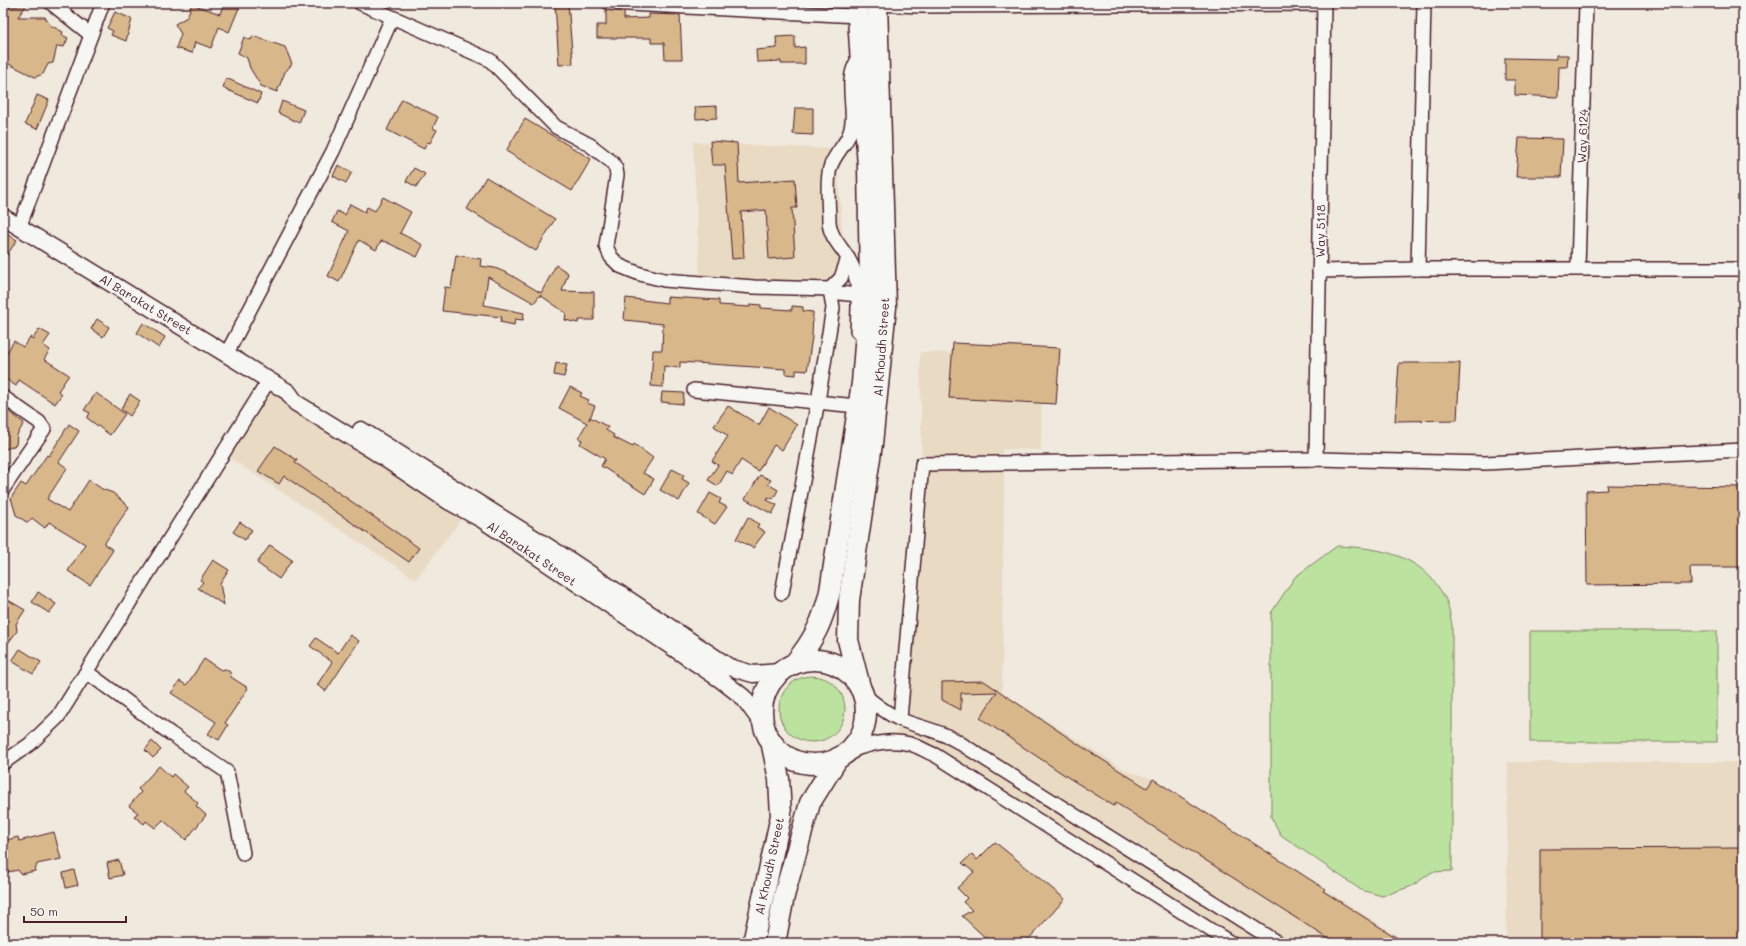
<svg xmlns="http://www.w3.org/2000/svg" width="1746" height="946" font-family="Mali,sans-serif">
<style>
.built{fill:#e9dac4}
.green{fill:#bbe39f;stroke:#828165}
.building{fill:#d8b78b;stroke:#4a1f2b}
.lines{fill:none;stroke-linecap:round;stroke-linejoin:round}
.minor-casing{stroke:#4a1f2b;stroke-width:16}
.tertiary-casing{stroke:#4a1f2b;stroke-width:19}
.primary-casing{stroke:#4a1f2b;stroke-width:23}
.minor{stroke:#f6f6f2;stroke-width:13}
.tertiary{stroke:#f6f6f2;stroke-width:16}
.primary{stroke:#f6f6f2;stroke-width:20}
.labels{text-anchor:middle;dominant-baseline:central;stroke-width:3;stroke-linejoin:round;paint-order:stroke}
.street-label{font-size:12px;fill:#4a1f2b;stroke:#f6f6f2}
</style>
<rect width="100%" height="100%" fill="#f0e9dd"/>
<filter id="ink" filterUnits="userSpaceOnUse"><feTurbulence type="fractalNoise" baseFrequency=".025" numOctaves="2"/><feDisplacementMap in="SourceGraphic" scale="8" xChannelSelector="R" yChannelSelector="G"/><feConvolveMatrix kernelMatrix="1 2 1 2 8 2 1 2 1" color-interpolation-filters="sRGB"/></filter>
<g filter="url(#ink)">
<!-- built -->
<g class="built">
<polygon points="693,142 847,150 838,172 842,233 850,248 859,275 826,281 760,281 700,277"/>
<polygon points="920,352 1042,355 1041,450 1002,449 1004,474 1002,693 1127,771 1153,779 1408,943 1231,943 935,755 893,742 900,719 922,464"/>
<polygon points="269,380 471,506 416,579 223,454"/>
<polygon points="1508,762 1743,762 1743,943 1506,943"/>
</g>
<!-- green -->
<g class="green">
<path d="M1337,546C1381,548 1422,554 1445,598C1449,605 1450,616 1452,625V871L1432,872L1412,886L1382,896L1361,890L1281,835L1271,817V613L1295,577Z"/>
<rect x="1530" y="631" width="187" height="111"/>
<circle cx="812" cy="709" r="33"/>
</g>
<!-- building -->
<g class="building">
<polygon points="224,3 241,3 229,32 219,27 211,48 195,42 192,53 176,48 181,34 175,24 187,17 192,4 220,14"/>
<polygon points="555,3 568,3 573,64 559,65"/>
<polygon points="27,4 18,17 45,17 50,25 63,32 62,35 68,38 64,47 57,46 53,63 48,64 43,74 35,77 3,61 3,52 7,45 3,43 3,9"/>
<polygon points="606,10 624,12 624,19 649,18 649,14 680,15 682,59 665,59 664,43 651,43 651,38 597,38 597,25 606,25"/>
<polygon points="115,12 132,19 126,41 111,35 113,31 107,28"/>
<polygon points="253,36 285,47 292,64 285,72 277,92 261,86 250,68 247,58 238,53 244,37 251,40"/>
<polygon points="795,36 795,48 805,47 805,64 781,64 781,61 757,62 756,50 777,48 776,37"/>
<polygon points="1556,55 1568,55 1567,67 1559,67 1558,97 1515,95 1515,80 1505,80 1505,58 1556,59"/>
<polygon points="226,78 261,94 258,103 223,88"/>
<polygon points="37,95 49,100 37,129 25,124"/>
<polygon points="402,99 438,117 433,128 437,130 430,143 427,142 424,149 387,130"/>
<polygon points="282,101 304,110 299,123 278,113"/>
<polygon points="717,106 717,118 696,119 695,107"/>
<polygon points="795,108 813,108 813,135 793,134"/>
<polygon points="525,119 591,159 572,191 506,151"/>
<polygon points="1519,138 1563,139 1561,177 1516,177"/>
<polygon points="710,141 737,143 739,183 795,179 797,208 792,208 795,257 769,259 766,210 741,212 744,258 732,259 725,165 712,165"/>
<polygon points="338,165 352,172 346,183 333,176"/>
<polygon points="414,168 425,174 416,187 406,181"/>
<polygon points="486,177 555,219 536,251 467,209"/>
<polygon points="383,197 411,212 400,233 423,245 417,257 386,242 381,241 376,250 359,240 339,282 328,276 349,231 332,222 337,211 345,215 350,204 365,212 367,207 375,211"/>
<polygon points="3,232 17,240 3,261"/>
<polygon points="456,255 481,259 480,266 495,268 509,274 541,293 556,265 568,273 562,291 594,292 594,320 579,320 578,323 565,320 566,313 540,295 534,303 488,277 484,305 524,313 523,320 515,319 514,325 500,322 502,317 442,311 445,287 451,288"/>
<polygon points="667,297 719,300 719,305 750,307 750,304 761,305 761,308 777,309 792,310 792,306 803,307 803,311 813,312 812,337 807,371 796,370 796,375 785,374 785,369 680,362 680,368 664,366 663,387 651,386 653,350 662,350 663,324 624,320 626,298 667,303"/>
<polygon points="97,319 109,327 103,337 91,329"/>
<polygon points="143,323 165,337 159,348 137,333"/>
<polygon points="39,329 50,335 43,345 50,350 44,359 69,375 58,391 62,394 55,404 19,380 16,386 3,377 3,349 7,352 14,341 23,347 30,337 33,339"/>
<polygon points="953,343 1060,348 1056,404 949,398"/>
<polygon points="556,363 567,365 564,377 554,375"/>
<polygon points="1399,363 1460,363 1457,420 1395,421"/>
<polygon points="570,387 582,393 580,396 589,400 587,403 595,406 589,420 590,417 608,427 606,430 614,435 613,437 633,447 634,444 653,458 643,473 654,479 645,494 601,466 605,459 580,444 582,440 578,438 587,423 559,408"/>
<polygon points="662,392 684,393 683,404 661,402"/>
<polygon points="96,393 125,414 110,435 87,418 90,413 84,410"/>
<polygon points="130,394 140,401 130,416 121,409"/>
<polygon points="728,406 759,425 769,407 797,425 782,450 774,445 758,471 741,460 732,475 727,471 718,486 708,480 718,465 712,461 728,436 714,426"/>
<polygon points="3,407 24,423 17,435 16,445 3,450"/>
<polygon points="69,424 79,431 59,462 67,468 47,499 68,512 89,480 102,489 113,493 129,507 104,544 113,550 90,585 68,571 85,544 49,522 45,528 32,518 28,523 16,515 11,498 21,483 26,486 47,455 49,456"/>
<polygon points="275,446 297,460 295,463 300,466 419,548 409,562 284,476 279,484 258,471"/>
<polygon points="672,469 684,475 682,479 689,483 679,501 660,490"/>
<polygon points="760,475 771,480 768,484 778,490 773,499 768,497 767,500 777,505 772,514 745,499"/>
<polygon points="1607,485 1743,487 1743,567 1690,567 1691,584 1587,585 1586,491 1608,490"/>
<polygon points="710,493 721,499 719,503 727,507 715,524 698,514"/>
<polygon points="748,517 759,524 757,527 765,532 753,548 736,539"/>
<polygon points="240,522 252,530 245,540 233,532"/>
<polygon points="270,545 292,560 279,579 257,563"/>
<polygon points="213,560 229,570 220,584 224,605 198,588 203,582 200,580"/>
<polygon points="38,592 56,604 49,613 32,602"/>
<polygon points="3,597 25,610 16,624 17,631 3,650"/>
<polygon points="350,635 359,641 326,691 317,685 332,662 310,646 316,638 338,653"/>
<polygon points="20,649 41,662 33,674 12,661"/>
<polygon points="204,659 221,670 225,669 230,672 231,677 248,688 225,723 228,725 219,740 208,734 216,722 171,693 180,681 186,685 188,683"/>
<polygon points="984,681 1087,750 1147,788 1153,779 1325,889 1323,891 1405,943 1335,943 1116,803 1114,806 1069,778 980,718 997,692 961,693 961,710 942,700 942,682"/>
<polygon points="152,741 161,750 153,758 145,750"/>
<polygon points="159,766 171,777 173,774 188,787 184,791 198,803 196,806 206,815 186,840 163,820 155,828 146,821 144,824 134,816 138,813 129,806 141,792 138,789"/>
<polygon points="54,832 61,859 37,864 35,871 21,874 18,870 3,873 3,841 18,837 19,841"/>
<polygon points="995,842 1065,899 1025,943 991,943 962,916 972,910 963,902 967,898 957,888 974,872 962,863 972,854 977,860"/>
<polygon points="1743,848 1742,943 1540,943 1540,849"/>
<polygon points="119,860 123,875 110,878 107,863"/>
<polygon points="74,870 78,885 66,888 63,873"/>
</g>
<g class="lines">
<defs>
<g id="minor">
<polyline points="51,3 91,35"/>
<polyline points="360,3 490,60 556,127 590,145 612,162 616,169 617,175 606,246 611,257 620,266 640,274 664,280 754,287 830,289 839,293 858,295"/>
<polyline points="609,3 858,16"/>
<polyline points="877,4 919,6 1324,4"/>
<polyline points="19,228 103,3"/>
<polyline points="1578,268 1586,3"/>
<polyline points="1418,269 1424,3"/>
<polyline points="1319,271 1418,269 1743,269"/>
<polyline points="830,289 841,278 848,258"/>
<path d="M857,331C858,310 860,287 853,268C847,251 830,240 829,222C829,207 826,182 830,168C835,151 851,142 852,122C854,102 845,77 858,60"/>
<polyline points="227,353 333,151 392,18"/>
<polyline points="694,390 857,406"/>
<polyline points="3,397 39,422 44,429 3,489"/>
<polyline points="1316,459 1324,3"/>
<polyline points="782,593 818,401 833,308 830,289"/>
<polyline points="88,673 171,734 227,772 243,853"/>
<path d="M864,695C875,704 886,713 899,719C918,727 937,730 955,740L1278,943"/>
<polyline points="900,719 922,464 1316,459 1485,463 1743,450"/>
<path d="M849,751C868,745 889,738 910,744C918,746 927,752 935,755L1231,943"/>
<polyline points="3,763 30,744 58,717 269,380"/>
</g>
<g id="tertiary">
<polyline points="3,217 288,392 296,403 377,453 450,502 483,520 720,679 743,697 765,727"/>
<polyline points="361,430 569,560 729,667 753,674 780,672"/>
</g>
<g id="primary">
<circle cx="814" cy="712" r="52"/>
<path d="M794,664C814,640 823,621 830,591L862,383L870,282L868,167L857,3"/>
<polyline points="860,687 848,640 849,600 872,444 886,307 877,3"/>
<polyline points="753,943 781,816 779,779 771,741"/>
<polyline points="775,943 784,896 810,803 838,758"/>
</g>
</defs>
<!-- minor casing -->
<use href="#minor" class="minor-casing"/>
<!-- tertiary casing -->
<use href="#tertiary" class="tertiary-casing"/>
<!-- primary casing -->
<use href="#primary" class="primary-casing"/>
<!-- minor -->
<use href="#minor" class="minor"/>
<!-- tertiary -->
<use href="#tertiary" class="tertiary"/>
<!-- primary -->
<use href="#primary" class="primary"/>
</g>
</g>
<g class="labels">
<!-- street labels -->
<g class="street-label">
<text transform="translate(1582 136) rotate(-88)">Way 6124</text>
<text transform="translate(1320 231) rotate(-89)">Way 5118</text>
<text transform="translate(146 304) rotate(31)">Al Barakat Street</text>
<text transform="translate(881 347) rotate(-86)">Al Khoudh Street</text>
<text transform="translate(532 553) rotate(34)">Al Barakat Street</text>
<text transform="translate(769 866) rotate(-78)">Al Khoudh Street</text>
</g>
</g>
<!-- margin -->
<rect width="1746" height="946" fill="none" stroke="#f6f6f2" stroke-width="16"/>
<rect x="8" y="8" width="1730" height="930" fill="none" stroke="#4a1f2b" stroke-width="1.5" filter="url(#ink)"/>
<!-- scale -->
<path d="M24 916v6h102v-6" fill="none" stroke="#4a1f2b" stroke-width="2"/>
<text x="30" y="916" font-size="12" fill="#4a1f2b" stroke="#f6f6f2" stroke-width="3" paint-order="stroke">50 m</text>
</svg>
